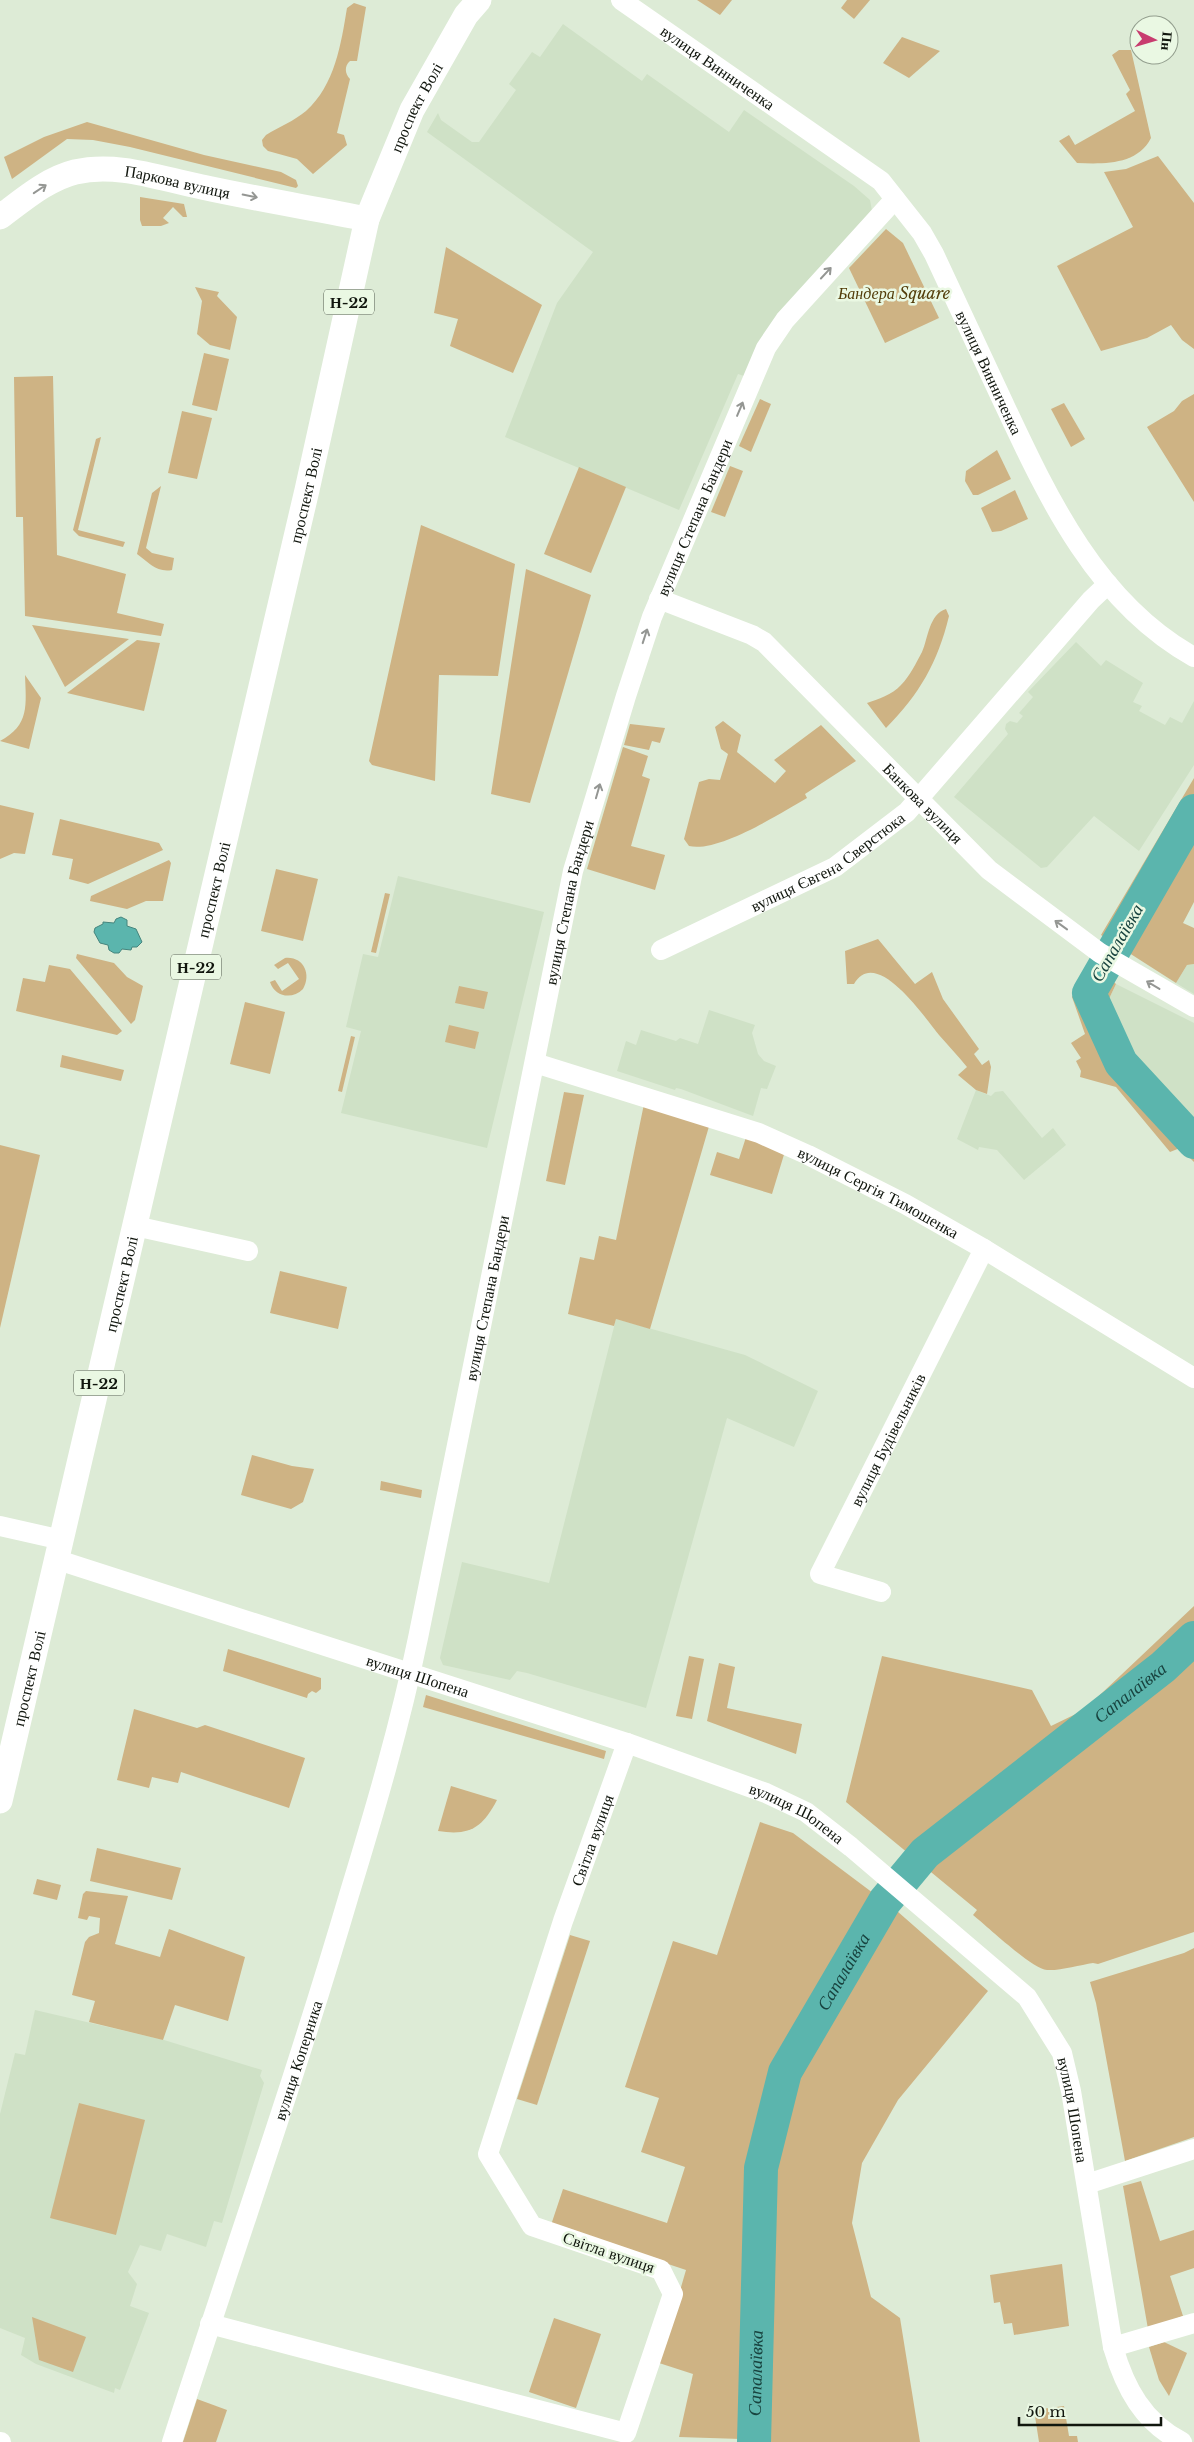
<svg xmlns="http://www.w3.org/2000/svg" width="1194" height="2442" font-family="'Libre Baskerville',serif">
<style>
.built{fill:#cfe1c6}
.green{fill:#ceb384}
.water{fill:#5bb5ad;stroke:#45857d}
.lines{fill:none;stroke-linecap:round;stroke-linejoin:round}
.river{stroke:#5bb5ad;stroke-width:34}
.minor{stroke:#fff;stroke-width:20}
.major{stroke:#fff;stroke-width:25}
.oneway{stroke:#949693}
.labels{text-anchor:middle;dominant-baseline:central;stroke-width:5;stroke-linejoin:round;paint-order:stroke}
.shield{fill:#eaf8e3;stroke:#525a4e;stroke-width:1}
.shield-label{font-size:15px;font-weight:bold;fill:#11160e}
.street-label{font-size:16px;fill:#11160e;stroke:#eaf8e3}
.park-label{font-size:16px;font-style:italic;fill:#523c09;stroke:#eaf8e3}
.water-label{font-size:18px;font-style:italic;fill:#18433f;stroke:#eaf8e3}
</style>
<rect width="100%" height="100%" fill="#ddebd6"/>
<!-- built -->
<g class="built">
<polygon points="563,24 642,81 647,74 729,132 744,110 854,186 870,200 873,216 747,377 738,374 679,510 505,437 557,303 593,252 427,132 438,113 441,120 472,142 479,142 516,90 509,84 532,52 540,57"/>
<polygon points="1076,642 1101,666 1106,660 1143,683 1133,702 1142,706 1139,711 1165,725 1170,717 1182,723 1194,701 1194,765 1139,851 1094,816 1047,867 1041,868 954,797 1008,734 1005,729 1006,724 1010,721 1017,723 1023,716 1019,713 1033,697 1028,692"/>
<polygon points="398,876 544,912 487,1148 341,1113 361,1031 346,1027 363,954 378,957"/>
<polygon points="1194,964 1194,994 1176,983 1187,965"/>
<polygon points="1116,984 1194,1023 1194,1128 1120,1043 1107,1003"/>
<polygon points="709,1010 755,1025 752,1033 758,1054 764,1061 776,1066 767,1089 761,1088 753,1116 681,1089 676,1088 675,1090 617,1071 626,1041 636,1045 641,1030 676,1041 680,1038 698,1044"/>
<polygon points="976,1090 991,1096 995,1092 1003,1091 1042,1138 1053,1128 1066,1145 1024,1180 997,1150 979,1147 978,1150 957,1139"/>
<polygon points="616,1319 745,1355 818,1391 794,1447 727,1418 646,1708 527,1673 517,1671 510,1680 443,1665 440,1658 462,1562 549,1583"/>
<polygon points="35,2010 164,2040 262,2070 260,2076 264,2083 222,2223 214,2221 206,2247 167,2234 161,2251 140,2245 128,2272 137,2284 130,2306 149,2313 120,2390 115,2388 114,2393 36,2364 21,2355 25,2338 0,2328 0,2114 15,2053 25,2055"/>
</g>
<!-- green -->
<g class="green">
<polygon points="697,0 732,0 720,15"/>
<polygon points="847,0 870,0 854,19 841,8"/>
<path d="M354,3L366,7L357,61H350C344,66 345,74 350,79L337,133L344,135L347,145L313,174L297,159L268,151L263,146L262,140L266,135C279,127 294,121 306,111C335,85 341,44 347,8Z"/>
<polygon points="902,37 940,51 909,78 883,63"/>
<path d="M1119,50H1131L1151,138C1137,165 1105,164 1077,163L1059,141L1069,135L1075,145L1135,111L1126,94L1130,90L1112,55Z"/>
<polygon points="87,122 204,155 281,172 296,180 298,186 296,188 130,147 93,140 67,139 12,179 4,157 44,137"/>
<polygon points="1158,156 1194,203 1194,349 1182,340 1171,325 1147,338 1101,351 1057,266 1133,227 1104,172 1126,169"/>
<polygon points="140,197 184,204 187,217 183,217 173,207 163,218 169,223 161,226 142,226 140,220"/>
<polygon points="886,229 903,243 939,318 885,343 849,268"/>
<polygon points="446,247 542,305 513,373 450,346 458,319 434,313"/>
<polygon points="195,287 219,292 217,296 237,317 230,350 210,345 197,334 202,301"/>
<polygon points="204,353 229,359 217,411 192,405"/>
<polygon points="53,376 57,555 126,574 117,613 164,624 161,636 25,616 23,517 16,517 14,377"/>
<polygon points="1194,394 1194,502 1147,427 1174,411 1182,401"/>
<polygon points="760,399 771,404 751,452 739,446"/>
<polygon points="1064,403 1085,439 1071,447 1051,409"/>
<polygon points="182,411 212,418 197,479 168,473"/>
<polygon points="101,437 78,530 125,542 123,547 79,536 73,530 96,439"/>
<polygon points="997,450 1011,479 978,495 973,495 965,481 966,471"/>
<polygon points="730,466 743,471 725,517 711,512"/>
<polygon points="579,467 626,487 591,573 544,554"/>
<path d="M161,486L146,548L152,553L174,558L172,570C157,573 148,562 137,554L152,493Z"/>
<polygon points="1015,490 1028,519 1001,531 992,532 981,508"/>
<polygon points="421,525 515,564 498,676 439,675 435,781 372,765 369,761"/>
<polygon points="526,569 591,595 530,803 491,794"/>
<path d="M946,609L949,616C938,662 919,695 886,728L867,703C878,699 892,695 901,685C910,676 916,663 922,652C928,639 929,614 946,609Z"/>
<polygon points="32,625 129,639 65,687"/>
<polygon points="137,640 160,643 144,711 67,693"/>
<path d="M25,675L41,698L29,749L0,741C30,725 26,705 25,675Z"/>
<path d="M723,721L741,735L737,752L775,783L786,771L774,760L821,725L856,761L805,794L807,798C781,813 718,853 689,846L684,839L699,782L709,779L720,780L728,754L721,749L715,727Z"/>
<polygon points="630,724 665,728 660,743 652,741 649,750 624,745"/>
<polygon points="623,747 648,756 642,776 650,779 631,846 665,855 655,890 587,869"/>
<polygon points="1194,778 1194,902 1183,923 1194,928 1194,964 1187,965 1176,983 1101,935"/>
<polygon points="0,805 34,813 25,854 14,853 0,859"/>
<polygon points="60,819 159,843 163,850 88,884 69,879 73,859 52,855"/>
<polygon points="169,860 171,863 163,901 146,901 127,909 90,901 91,896"/>
<polygon points="276,869 318,879 303,941 261,931"/>
<polygon points="385,893 390,894 376,953 371,952"/>
<path d="M878,939L915,984L932,972L943,999L979,1049L974,1054L982,1065L989,1060L991,1067L987,1094L976,1090L958,1075L967,1067C958,1056 948,1045 939,1035C925,1018 876,945 854,984H847L845,951Z"/>
<polygon points="77,954 114,963 127,977 143,986 135,1020 131,1024 76,958"/>
<path d="M285,958C303,956 312,974 303,989C292,1000 275,997 270,982L275,980L282,991L299,979L288,963L278,969L274,965Z"/>
<polygon points="49,965 70,969 122,1031 117,1035 16,1011 23,978 45,982"/>
<polygon points="1090,965 1105,974 1116,984 1107,1003 1120,1043 1194,1128 1194,1162 1180,1148 1170,1152 1116,1087 1080,1077 1081,1071 1076,1061 1081,1058 1071,1043 1085,1034 1072,997"/>
<polygon points="459,986 488,992 484,1009 455,1003"/>
<polygon points="245,1002 285,1012 270,1074 230,1064"/>
<polygon points="449,1025 479,1032 475,1049 445,1042"/>
<polygon points="351,1036 355,1037 342,1092 338,1091"/>
<polygon points="62,1055 124,1070 121,1081 60,1067"/>
<polygon points="564,1092 584,1095 565,1185 546,1181"/>
<polygon points="644,1104 710,1123 650,1329 616,1319 614,1326 568,1314 580,1257 594,1260 599,1236 616,1240"/>
<polygon points="747,1134 786,1148 772,1194 710,1175 717,1152 739,1159"/>
<polygon points="0,1145 40,1155 0,1328"/>
<polygon points="280,1271 347,1287 338,1329 270,1313"/>
<polygon points="252,1455 292,1466 314,1469 303,1502 291,1509 241,1495"/>
<polygon points="381,1481 422,1490 421,1498 380,1490"/>
<path d="M1194,1606V1932L1098,1964L1093,1963C1080,1965 1059,1971 1047,1970C1031,1968 988,1927 973,1915L977,1910L846,1802L882,1656L1032,1690L1051,1726L1084,1710Z"/>
<polygon points="228,1649 321,1678 321,1689 316,1693 312,1691 308,1694 307,1698 223,1671"/>
<polygon points="689,1656 704,1659 692,1719 676,1716"/>
<polygon points="719,1663 735,1667 727,1708 802,1724 796,1754 707,1721"/>
<polygon points="426,1695 606,1751 604,1759 423,1707"/>
<polygon points="134,1709 197,1728 205,1725 305,1758 289,1808 181,1772 178,1783 152,1777 149,1788 117,1780"/>
<path d="M451,1786L497,1800C482,1828 470,1836 438,1831Z"/>
<polygon points="760,1822 793,1833 897,1911 988,1991 898,2100 862,2163 852,2223 871,2297 900,2318 920,2442 742,2442 741,2439 679,2437 693,2374 659,2363 686,2270 551,2225 563,2189 667,2223 685,2167 641,2152 659,2098 625,2087 673,1941 717,1955"/>
<polygon points="97,1848 181,1868 172,1900 90,1881"/>
<polygon points="37,1879 61,1885 57,1900 33,1894"/>
<polygon points="86,1891 128,1896 115,1944 160,1957 169,1929 245,1957 228,2021 175,2005 163,2040 89,2022 95,2001 72,1995 85,1942 89,1937 99,1933 100,1918 89,1916 87,1920 78,1918 83,1894"/>
<polygon points="570,1935 590,1941 537,2105 517,2099"/>
<polygon points="1194,1948 1194,2137 1125,2161 1096,2003 1090,1982 1184,1953"/>
<polygon points="79,2103 145,2120 116,2235 50,2218"/>
<polygon points="1141,2181 1160,2241 1194,2230 1194,2268 1170,2276 1183,2316 1148,2329 1123,2186"/>
<polygon points="1062,2264 1069,2326 1014,2335 1012,2323 1004,2324 1000,2302 994,2303 990,2275"/>
<polygon points="32,2317 86,2337 73,2372 39,2360"/>
<polygon points="554,2318 601,2334 576,2408 529,2392"/>
<polygon points="1164,2342 1187,2353 1169,2396 1159,2380 1149,2347"/>
<polygon points="197,2399 227,2410 216,2442 183,2442"/>
<polygon points="1064,2406 1069,2436 1077,2436 1078,2442 1039,2442 1034,2410"/>
</g>
<!-- water -->
<polygon class="water" points="121,917 127,920 127,926 136,929 142,942 137,947 132,947 131,950 122,949 119,953 114,953 109,950 108,945 100,943 94,932 95,928 103,924 103,922 114,923 116,919"/>
<g class="lines">
<!-- river -->
<g class="river">
<polyline points="1194,811 1089,993 1121,1063 1194,1142"/>
<path id="s1" d="M754,2442L761,2168L785,2072L885,1901L925,1853L1163,1667L1194,1638"/>
</g>
<!-- minor -->
<g class="minor">
<path id="s2" d="M621,0L881,181L922,233L934,254C957,304 981,354 1004,404C1049,500 1097,603 1194,657"/>
<path id="s3" d="M659,599L752,635L764,642L989,870L1100,953L1194,1007"/>
<path id="s4" d="M661,950L835,867L907,812L1091,600L1108,584"/>
<path id="s5" d="M535,1063L759,1133L808,1155L905,1204L984,1249L1194,1378"/>
<polyline points="135,1226 248,1251"/>
<polyline points="0,1526 62,1540"/>
<path id="s6" d="M58,1560L627,1743L766,1793L806,1812L851,1847L1027,1997L1062,2053L1071,2091L1113,2347C1125,2388 1143,2422 1182,2442"/>
<path id="s7" d="M881,1592L820,1574L984,1249"/>
<polyline points="1087,2184 1194,2149"/>
<path id="s8" d="M210,2324L626,2433L673,2294L661,2270L532,2226L488,2154L563,1921L627,1743"/>
<polyline points="1113,2347 1194,2323"/>
<polyline points="0,2442 1,2442"/>
<path id="s9" d="M172,2442C231,2260 295,2079 349,1895C375,1810 400,1725 418,1638L573,871L626,696L652,617L766,348L785,320L895,199"/>
</g>
<!-- major -->
<g class="major">
<path id="s10" d="M0,217C23,200 47,179 75,172C118,162 161,179 202,187C257,199 312,208 367,219"/>
<path id="s11" d="M0,1801L307,490L367,219L412,110L466,15L479,0"/>
</g>
</g>
<!-- one-way arrows -->
<defs><path id="oneway-shaft" d="M-6 0H5M1.5-3L5.5 0L1.5 3" fill="none" stroke-width="1.6" stroke-linecap="round" stroke-linejoin="round" transform="scale(1.25)"/></defs>
<g class="oneway">
<use href="#oneway-shaft" transform="translate(40 189) rotate(-34)"/>
<use href="#oneway-shaft" transform="translate(250 196) rotate(11)"/>
<use href="#oneway-shaft" transform="translate(826 273) rotate(-47)"/>
<use href="#oneway-shaft" transform="translate(740 409) rotate(-67)"/>
<use href="#oneway-shaft" transform="translate(645 636) rotate(-72)"/>
<use href="#oneway-shaft" transform="translate(598 791) rotate(-74)"/>
<use href="#oneway-shaft" transform="translate(1061 925) rotate(-144)"/>
<use href="#oneway-shaft" transform="translate(1153 985) rotate(-149)"/>
</g>
<g class="labels">
<!-- shield labels -->
<g class="shield">
<rect x="324" y="289.5" width="50" height="25" rx="4"/>
<rect x="171" y="954.5" width="50" height="25" rx="4"/>
<rect x="74" y="1370.5" width="50" height="25" rx="4"/>
</g>
<g class="shield-label">
<text x="349" y="302">Н-22</text>
<text x="196" y="967">Н-22</text>
<text x="99" y="1383">Н-22</text>
</g>
<!-- street labels -->
<g class="street-label">
<text stroke="none"><textPath href="#s2" startOffset="118">вулиця Винниченка</textPath></text>
<text stroke="none"><textPath href="#s11" startOffset="1746">проспект Волі</textPath></text>
<text stroke="none"><textPath href="#s10" startOffset="192">Паркова вулиця</textPath></text>
<text stroke="none"><textPath href="#s2" startOffset="538">вулиця Винниченка</textPath></text>
<text stroke="none"><textPath href="#s11" startOffset="1341">проспект Волі</textPath></text>
<text stroke="none"><textPath href="#s9" startOffset="1998">вулиця Степана Бандери</textPath></text>
<text stroke="none"><textPath href="#s3" startOffset="340">Банкова вулиця</textPath></text>
<text stroke="none"><textPath href="#s4" startOffset="189">вулиця Євгена Сверстюка</textPath></text>
<text stroke="none"><textPath href="#s11" startOffset="936">проспект Волі</textPath></text>
<text stroke="none"><textPath href="#s9" startOffset="1592">вулиця Степана Бандери</textPath></text>
<text stroke="none"><textPath href="#s5" startOffset="368">вулиця Сергія Тимошенка</textPath></text>
<text stroke="none"><textPath href="#s11" startOffset="531">проспект Волі</textPath></text>
<text stroke="none"><textPath href="#s9" startOffset="1188">вулиця Степана Бандери</textPath></text>
<text stroke="none"><textPath href="#s7" startOffset="214">вулиця Будівельників</textPath></text>
<text stroke="none"><textPath href="#s6" startOffset="378">вулиця Шопена</textPath></text>
<text stroke="none"><textPath href="#s11" startOffset="126">проспект Волі</textPath></text>
<text stroke="none"><textPath href="#s6" startOffset="782">вулиця Шопена</textPath></text>
<text stroke="none"><textPath href="#s8" startOffset="1155">Світла вулиця</textPath></text>
<text stroke="none"><textPath href="#s9" startOffset="402">вулиця Коперника</textPath></text>
<text stroke="none"><textPath href="#s6" startOffset="1202">вулиця Шопена</textPath></text>
<text transform="translate(609 2252) rotate(19)">Світла вулиця</text>
</g>
<!-- park labels -->
<g class="park-label">
<text x="894" y="293">Бандера Square</text>
</g>
<!-- water labels -->
<g class="water-label">
<text transform="translate(1117 943) rotate(-60)">Сапалаївка</text>
<text stroke="none"><textPath href="#s1" startOffset="894">Сапалаївка</textPath></text>
<text stroke="none"><textPath href="#s1" startOffset="489">Сапалаївка</textPath></text>
<text stroke="none"><textPath href="#s1" startOffset="69">Сапалаївка</textPath></text>
</g>
</g>
<!-- north arrow -->
<g transform="translate(1154 40) rotate(95)"><circle r="24" fill="#eaf8e3" stroke="#939e8e"/>
<path d="M0-4L9 19L0 12L-9 19Z" fill="#c83c6f"/>
<text y="-8" font-size="14" font-weight="bold" text-anchor="middle" fill="#11160e">Пн</text>
</g>
<!-- scale -->
<path d="M1019 2417v8h142v-8" fill="none" stroke="#11160e" stroke-width="2.5"/>
<text x="1026" y="2417" font-size="15" fill="#11160e" stroke="#eaf8e3" stroke-width="4" paint-order="stroke">50 m</text>
</svg>
